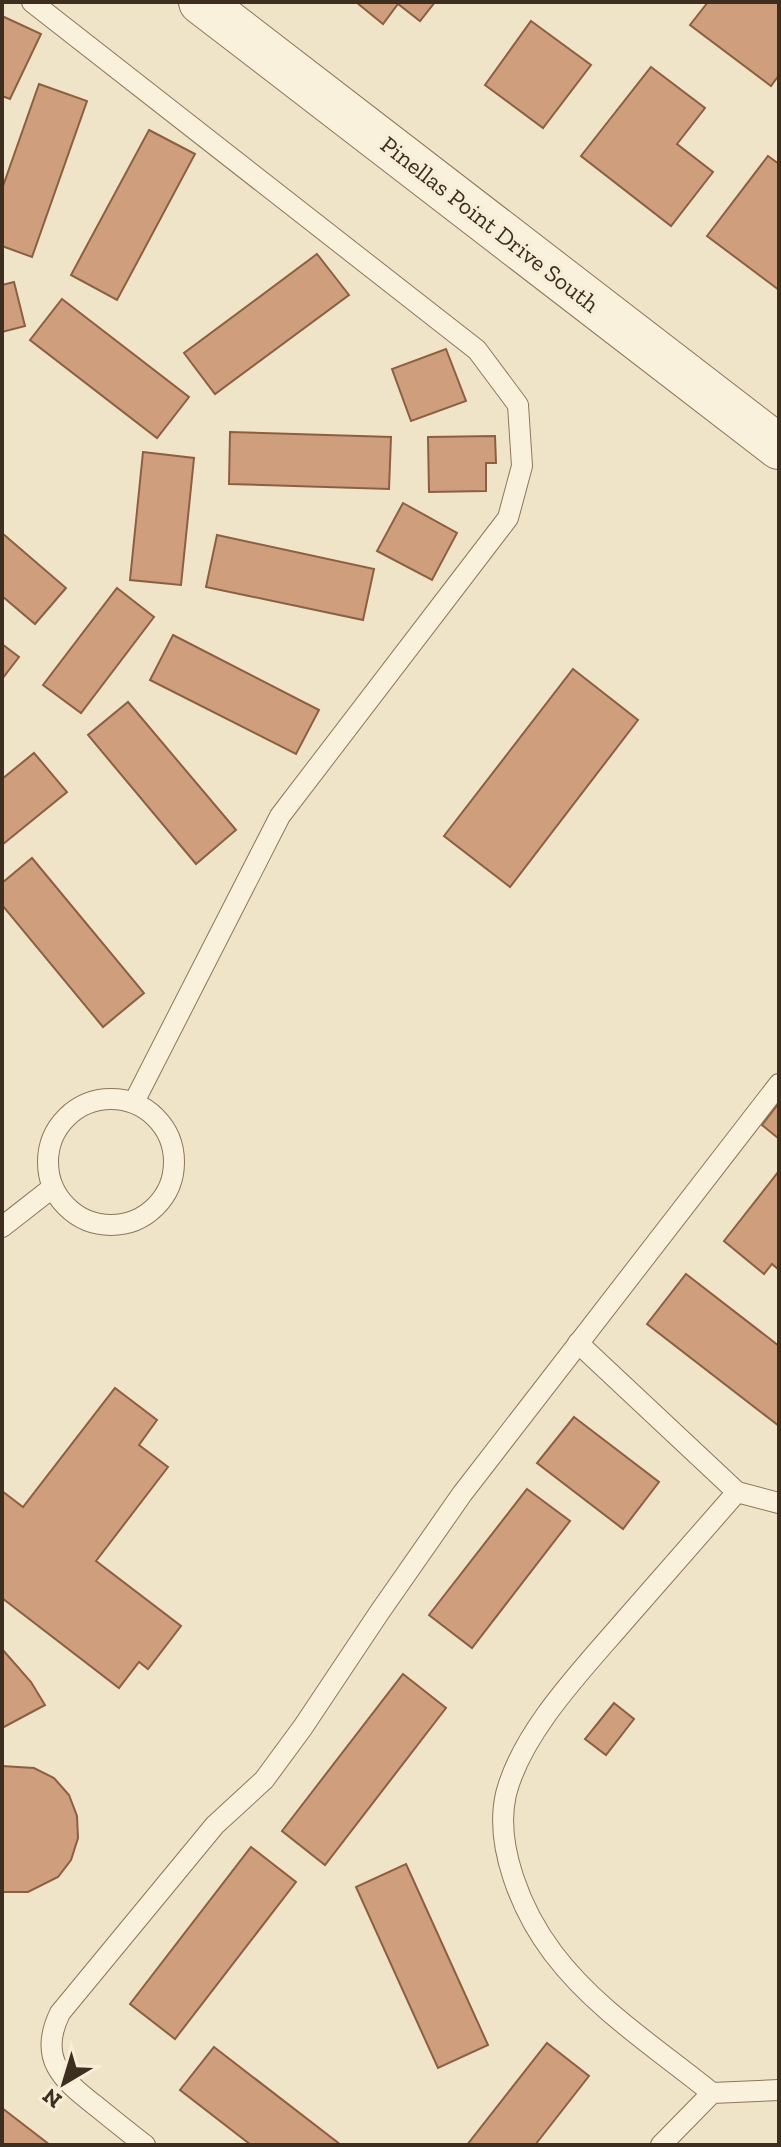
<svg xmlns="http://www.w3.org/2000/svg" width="781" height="2147" font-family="'Zilla Slab',serif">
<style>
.building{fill:#cf9f7d;stroke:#8d5f41;stroke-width:2}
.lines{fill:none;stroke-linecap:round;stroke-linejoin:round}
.service-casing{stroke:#8d765c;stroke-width:22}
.tertiary-casing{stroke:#8d765c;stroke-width:46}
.service{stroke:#faf1dc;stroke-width:20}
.tertiary{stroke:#faf1dc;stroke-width:44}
.labels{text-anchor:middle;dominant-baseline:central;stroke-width:7;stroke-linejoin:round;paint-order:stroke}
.street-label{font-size:24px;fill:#3d2e20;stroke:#f7eed8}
</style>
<rect width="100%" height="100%" fill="#f0e4c8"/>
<!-- building -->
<g class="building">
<polygon points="356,2 435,2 420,21 398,4 383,24"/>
<polygon points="708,2 779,2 779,75 771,86 690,25"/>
<polygon points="2,16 41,34 10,99 2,96"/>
<polygon points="531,21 591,65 543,128 485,85"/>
<polygon points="651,67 705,108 677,144 713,172 671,226 581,156"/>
<polygon points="39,84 87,101 32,257 2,246 2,189"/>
<polygon points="149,130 195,154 117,300 71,275"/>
<polygon points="768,156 779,164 779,290 707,236"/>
<polygon points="317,254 349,295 215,394 184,353"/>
<polygon points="14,282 25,326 2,332 2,285"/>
<polygon points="62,299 189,397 157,438 30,340"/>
<polygon points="446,349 466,401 411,421 392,369"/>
<polygon points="230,432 391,437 389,489 229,484"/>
<polygon points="495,436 496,463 486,463 486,491 429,492 428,437"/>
<polygon points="143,452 194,458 181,585 130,580"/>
<polygon points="403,503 457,533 432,580 377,551"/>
<polygon points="2,533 66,588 35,624 2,596"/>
<polygon points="217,535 374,569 363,620 206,587"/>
<polygon points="117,588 154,617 81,713 43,685"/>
<polygon points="173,635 319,710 296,754 150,680"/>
<polygon points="2,644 19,657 2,679"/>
<polygon points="573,669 638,720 510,887 444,836"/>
<polygon points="128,702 236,830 196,864 88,735"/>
<polygon points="34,753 67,792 2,845 2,779"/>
<polygon points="32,858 144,993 103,1027 2,905 2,883"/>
<polygon points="779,1103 779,1139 762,1125"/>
<polygon points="779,1171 779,1270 772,1264 764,1274 724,1241"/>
<polygon points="686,1274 779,1346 779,1426 647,1324"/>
<polygon points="115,1388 157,1420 139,1445 168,1467 96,1561 181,1626 148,1669 139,1662 119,1688 2,1598 2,1491 23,1507"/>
<polygon points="574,1417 659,1482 623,1529 537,1463"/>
<polygon points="527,1489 570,1521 472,1648 429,1615"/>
<polygon points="2,1649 31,1682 45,1705 2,1728"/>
<polygon points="403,1674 446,1708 325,1865 282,1831"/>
<polygon points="614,1703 634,1719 606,1755 585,1739"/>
<polygon points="2,1766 34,1768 54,1778 69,1795 77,1816 78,1838 71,1860 58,1877 28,1892 2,1892"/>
<polygon points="251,1847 296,1882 175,2039 130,2004"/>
<polygon points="406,1864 488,2045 438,2068 356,1887"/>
<polygon points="547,2043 589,2076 535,2145 467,2145"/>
<polygon points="214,2047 341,2145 251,2145 180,2090"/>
<polygon points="2,2108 50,2145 2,2145"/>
</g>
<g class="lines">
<defs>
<g id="service">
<polyline points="32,2 477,350 518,405 522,466 508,518 280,816 134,1102"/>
<circle cx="111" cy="1162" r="63"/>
<polyline points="2,1227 52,1188"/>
<polyline points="578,1343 737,1492 779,1503"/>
<path d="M712,2093C658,2049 595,2009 553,1953C522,1912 494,1846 506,1794C522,1731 584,1668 625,1620C663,1577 700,1534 737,1492"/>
<path d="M145,2145C128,2132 112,2119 96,2106C61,2079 38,2058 60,2013L215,1825L264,1780L303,1727L379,1613L462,1494L779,1084"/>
<polyline points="661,2145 712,2093 779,2090"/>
</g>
<polyline id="tertiary" points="201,2 779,447"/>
</defs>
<!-- service casing -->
<use href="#service" class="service-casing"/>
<!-- tertiary casing -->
<use href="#tertiary" class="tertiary-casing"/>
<!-- service -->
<use href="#service" class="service"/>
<!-- tertiary -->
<use href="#tertiary" class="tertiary"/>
</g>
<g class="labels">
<!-- street labels -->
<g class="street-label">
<text transform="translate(490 224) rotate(38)">Pinellas Point Drive South</text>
</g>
</g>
<!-- border -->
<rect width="781" height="2147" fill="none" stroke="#3d2e20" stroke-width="8"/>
<!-- north arrow -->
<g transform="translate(64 2083) rotate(218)" stroke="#f7eed8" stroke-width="6" paint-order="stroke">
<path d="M0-6L14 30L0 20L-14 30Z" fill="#3d2e20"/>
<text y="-12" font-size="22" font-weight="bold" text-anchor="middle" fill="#3d2e20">N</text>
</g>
</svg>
